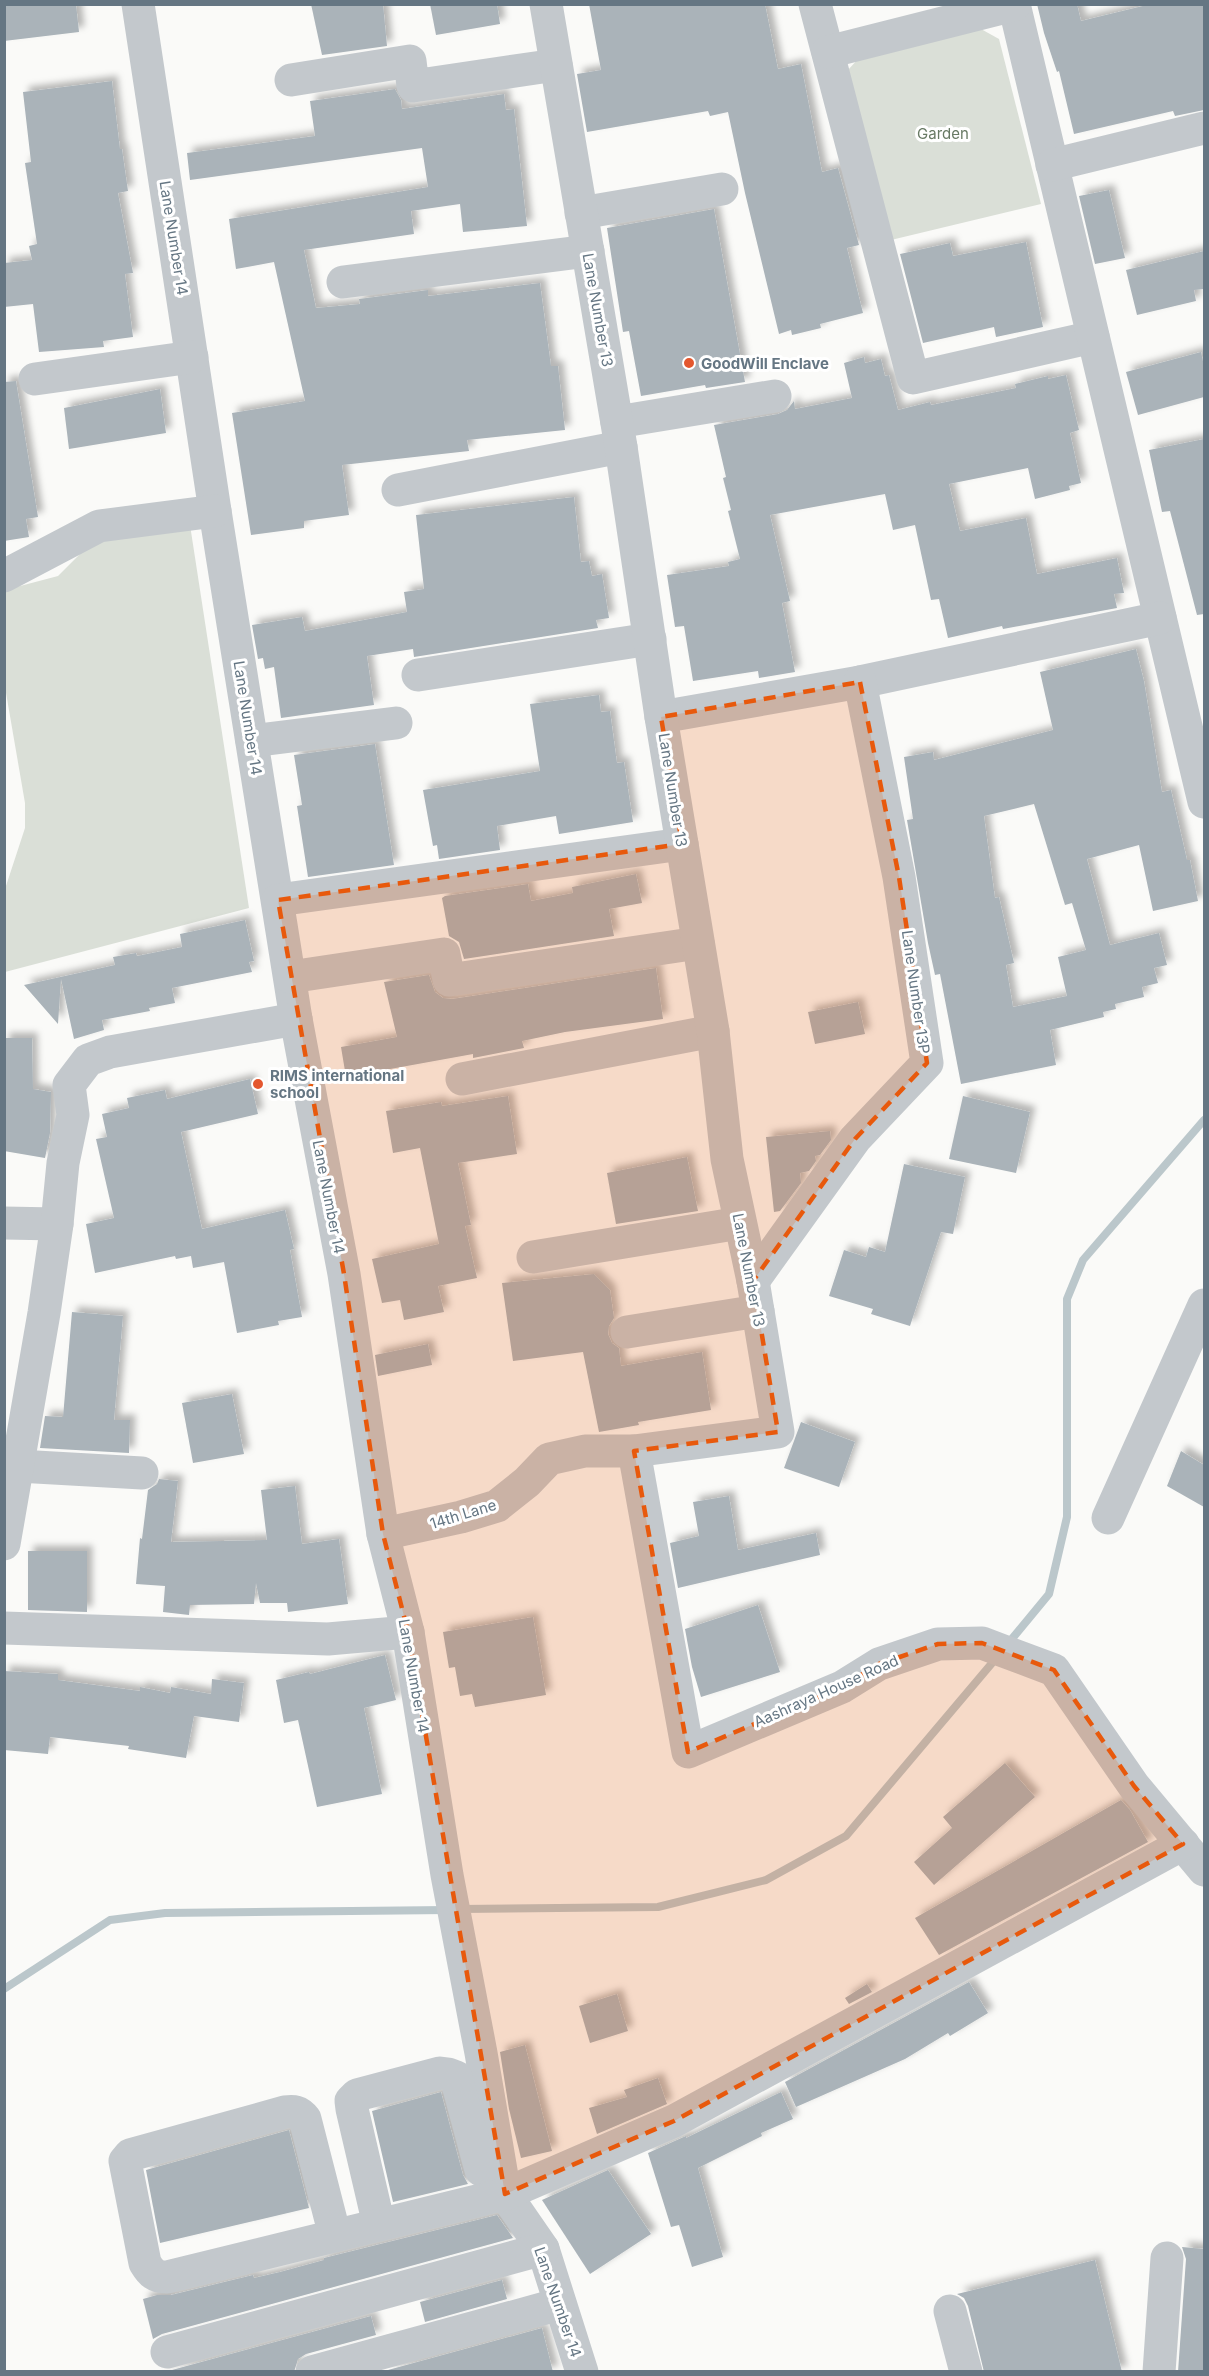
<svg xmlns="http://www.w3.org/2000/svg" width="1209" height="2376" font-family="Inter,sans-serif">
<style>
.green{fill:#dadfd7}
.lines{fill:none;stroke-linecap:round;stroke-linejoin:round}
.stream{stroke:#bbc7cb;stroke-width:8}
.building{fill:#aab3b9;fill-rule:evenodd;filter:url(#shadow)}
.minor{stroke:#c3c8cc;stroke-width:33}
.marked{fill:#e8590c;fill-opacity:0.2;stroke:#e8590c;stroke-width:4.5;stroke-dasharray:12 8;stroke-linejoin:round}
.poi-dot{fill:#e4572e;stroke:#fff;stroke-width:2}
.labels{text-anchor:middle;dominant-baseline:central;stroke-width:6;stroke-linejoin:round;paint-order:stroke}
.park-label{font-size:15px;fill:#687a64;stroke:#fff}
.street-label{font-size:15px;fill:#657683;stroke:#fff}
.poi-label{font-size:15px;font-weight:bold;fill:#657683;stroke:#fff;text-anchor:start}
</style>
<defs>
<filter id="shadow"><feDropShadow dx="5.5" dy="-5.5" stdDeviation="3" flood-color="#0004"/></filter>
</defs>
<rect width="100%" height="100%" fill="#fafaf8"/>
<!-- green -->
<g class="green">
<polygon points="981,29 999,39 1041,204 891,240 847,71 859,58"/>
<polygon points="190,525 249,908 5,972 5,889 25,828 25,803 5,687 5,590 58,576 94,540"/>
</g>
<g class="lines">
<!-- stream -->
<g class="stream">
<polyline points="1006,1646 1049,1594 1067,1517 1067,1299 1083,1260 1204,1120"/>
<polyline points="461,1909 658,1907 766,1880 846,1836 998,1656"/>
<polyline points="4,1989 110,1920 165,1913 448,1910"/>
</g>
</g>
<!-- building -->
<g class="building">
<polygon points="4,4 76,4 79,32 4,41"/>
<polygon points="311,4 383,4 387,46 322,55"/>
<polygon points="430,4 497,4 500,24 436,35"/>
<polygon points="589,4 765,4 778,69 801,64 822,172 838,168 859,245 847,248 863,313 820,324 821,328 792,335 791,330 779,334 745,193 728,112 710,116 708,111 587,132 577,74 601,70"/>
<polygon points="1037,4 1077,4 1081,21 1151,4 1204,4 1204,110 1175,116 1173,111 1074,134 1059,71 1057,72 1044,33"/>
<polygon points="112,81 120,149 122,149 128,191 118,193 133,273 125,274 133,337 103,341 104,347 39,352 33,304 4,307 4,263 32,260 29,246 37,244 25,163 31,162 23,92"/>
<polygon points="395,89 401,100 402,109 504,94 506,110 514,109 527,226 463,232 460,204 411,211 414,234 304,250 316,308 360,304 359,299 428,290 428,296 540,283 551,366 558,366 565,430 467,440 469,451 342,465 349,515 304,521 304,528 251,535 232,413 305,401 274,262 236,269 229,219 428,187 422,148 190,180 187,153 315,136 310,101"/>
<polygon points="1109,190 1125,258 1095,264 1079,196"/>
<polygon points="714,209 745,382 706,388 705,385 641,396 629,331 623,332 607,228"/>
<polygon points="1026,242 1043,327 996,337 994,327 923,343 900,254 950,243 953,256"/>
<polygon points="1204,251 1204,289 1194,290 1196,301 1137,315 1126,270"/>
<polygon points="1201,352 1204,366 1204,397 1138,415 1126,372"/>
<polygon points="864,357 865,363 881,359 885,376 889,375 898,410 930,402 931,405 1016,388 1015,384 1048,376 1048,379 1066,375 1079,430 1070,433 1081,483 1069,486 1070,490 1035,499 1028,468 949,484 960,531 1026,518 1037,574 1117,558 1124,593 1114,594 1117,608 1003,629 1002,626 948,638 939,599 931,600 915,525 893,530 885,494 770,515 790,601 782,603 795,672 759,678 758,671 693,681 684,626 675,627 667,575 729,566 728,562 740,559 728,511 731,510 723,478 726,477 714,425 778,414 787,410 794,401 795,409 852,398 844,363"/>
<polygon points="16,381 38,517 26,519 29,537 4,541 4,382"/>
<polygon points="160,389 166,433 69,449 64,408"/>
<polygon points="1204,439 1204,614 1197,615 1170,511 1162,512 1149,450"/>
<polygon points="574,497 581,562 589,561 592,576 602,574 609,618 596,620 598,628 414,657 413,649 367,656 374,705 281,718 274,667 265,669 263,658 258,659 252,625 302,617 305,631 407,612 404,592 424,589 416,515"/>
<path d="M1136,649L1144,681L1162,792L1171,790L1187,860H1190L1198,901L1153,911L1139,845L1087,859L1110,945L1159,933L1167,965L1154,968L1158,983L1142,987L1144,997L1115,1004L1116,1009L1103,1012L1104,1017L1050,1030L1056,1065L961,1084L940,974L935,975L928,943L907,820L913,819L904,757L933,752L934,760L1053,730L1040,672ZM1034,804L1065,905L1072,903L1086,950L1058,957L1067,996L1013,1007L1006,965L1014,963L999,897L995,898L984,816Z"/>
<polygon points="599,695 601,712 610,711 617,763 624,762 633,822 559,834 556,816 497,826 500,850 439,859 437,845 433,846 423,790 540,771 530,704"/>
<polygon points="375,744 394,865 308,877 297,806 302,805 294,755"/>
<polygon points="636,874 642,903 609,909 614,936 464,959 459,942 449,936 442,898 445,896 528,884 531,901 573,893 572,887"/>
<polygon points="245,920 254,961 249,962 252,972 172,988 175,1003 149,1008 150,1011 102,1020 104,1030 74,1039 61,979 58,1024 24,985 115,965 113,957 136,953 137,956 182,947 180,934"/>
<polygon points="656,968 663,1019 565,1032 522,1041 524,1048 473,1058 473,1054 346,1077 341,1047 397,1037 384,982 429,975 435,992 443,998 452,999"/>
<polygon points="858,1002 865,1034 815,1044 808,1012"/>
<polygon points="4,1038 32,1038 33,1089 51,1092 50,1133 45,1158 4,1151"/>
<polygon points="250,1079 258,1114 181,1132 202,1229 285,1210 294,1249 290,1250 302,1317 278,1321 279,1325 237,1333 224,1262 193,1268 191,1256 176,1259 175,1256 95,1273 86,1224 114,1218 96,1139 107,1137 102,1114 129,1108 127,1098 165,1090 167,1099"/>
<polygon points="508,1096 517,1154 458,1163 471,1225 465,1226 477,1278 438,1286 444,1312 404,1320 400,1300 382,1303 372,1259 439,1244 420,1148 393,1153 386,1111 441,1102 442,1106"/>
<polygon points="963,1096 1030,1112 1016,1173 949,1159"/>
<polygon points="830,1131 831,1140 820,1155 815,1156 816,1161 809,1171 800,1173 801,1183 780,1211 774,1212 766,1137"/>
<polygon points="687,1157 698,1211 616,1224 607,1173"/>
<polygon points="904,1164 965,1177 953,1234 941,1232 910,1326 871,1314 873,1309 829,1296 844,1250 866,1257 869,1247 885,1252"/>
<polygon points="594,1274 610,1290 614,1318 609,1326 608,1334 612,1343 619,1348 621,1366 702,1352 711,1410 638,1422 639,1425 599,1432 583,1352 513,1361 502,1283"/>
<polygon points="72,1312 123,1316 114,1420 130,1420 129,1453 40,1448 45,1416 63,1417"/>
<polygon points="428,1344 432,1365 378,1376 375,1355"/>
<polygon points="232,1394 244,1454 193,1463 182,1403"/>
<polygon points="801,1422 855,1442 839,1487 784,1468"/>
<polygon points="1181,1451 1204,1465 1204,1507 1167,1486"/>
<polygon points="159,1479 178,1481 171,1542 267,1540 261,1490 295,1486 302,1544 339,1539 348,1604 288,1612 287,1603 260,1603 256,1583 254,1604 190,1605 189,1615 163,1612 165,1586 136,1584 140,1538 142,1539 148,1490 157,1484"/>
<polygon points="729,1496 738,1550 816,1533 820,1555 678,1588 670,1543 699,1536 693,1502"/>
<polygon points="28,1551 87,1551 87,1612 28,1610"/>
<polygon points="758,1605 780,1672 701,1697 692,1667 685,1629"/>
<polygon points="533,1617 546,1695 475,1707 472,1694 460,1696 455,1667 449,1668 443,1632"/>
<polygon points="385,1655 396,1700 364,1708 382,1794 317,1807 298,1720 284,1723 276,1680 309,1672 310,1674"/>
<polygon points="4,1671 58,1674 58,1680 140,1691 140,1687 170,1693 171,1687 211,1694 212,1679 244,1683 239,1722 194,1716 186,1758 128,1749 129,1746 50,1737 48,1754 4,1750"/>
<polygon points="1005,1763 1035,1797 934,1885 914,1862 952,1828 943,1817"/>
<polygon points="1121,1800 1130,1810 1148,1842 939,1955 915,1918"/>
<polygon points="969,1982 988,2013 950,2036 948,2033 905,2059 796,2107 785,2082"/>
<polygon points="867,1984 872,1992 849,2004 845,1998"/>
<polygon points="617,1994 628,2031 590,2043 579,2006"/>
<polygon points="525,2045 552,2151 521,2158 509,2109 500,2052"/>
<polygon points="658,2078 667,2104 597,2134 589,2108 627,2097 624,2090"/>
<polygon points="441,2092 463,2175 468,2184 393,2202 372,2111"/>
<polygon points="781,2092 793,2119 761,2133 762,2136 698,2168 723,2257 692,2267 679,2225 671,2227 648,2153 686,2136 686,2138"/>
<polygon points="289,2130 309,2208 160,2243 146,2170"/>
<polygon points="608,2170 651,2234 590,2274 542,2200"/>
<polygon points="497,2215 513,2238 162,2334 153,2339 143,2299 157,2295 171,2295 253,2275 254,2278 280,2272 324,2260 324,2258"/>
<polygon points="1182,2247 1204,2249 1204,2372 1178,2372 1186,2259"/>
<polygon points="1095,2260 1122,2372 984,2372 968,2306 964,2298 957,2294"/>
<polygon points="502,2280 507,2299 425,2322 420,2302"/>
<polygon points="371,2316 376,2335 306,2354 298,2359 294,2372 162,2372 162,2370 172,2370"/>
<polygon points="542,2328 553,2372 389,2372 388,2370"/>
</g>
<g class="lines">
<!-- minor -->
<g class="minor">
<polyline points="138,4 215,511 296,1019 344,1274 383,1534 408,1632 447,1875 481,2053 505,2194 543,2249 582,2372"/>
<polyline points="815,4 913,378 1093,337"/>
<polyline points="1014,4 1204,802"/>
<polyline points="828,52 1014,5"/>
<polyline points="291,80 410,61 413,86 556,65"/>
<polyline points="1052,165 1204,128"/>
<polyline points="581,213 722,189"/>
<polyline points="343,282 588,251"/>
<polyline points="35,379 192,357"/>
<polyline points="617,422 775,396"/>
<polyline points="398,490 621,447"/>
<polyline points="4,576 99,526 215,511"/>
<polyline points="418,675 650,639"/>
<polyline points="661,717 860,682 1160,618"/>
<polyline points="252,741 396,723"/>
<polyline points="278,900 682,844"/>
<polyline points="290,977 444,954 449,980 698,943"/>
<polyline points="462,1079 713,1031"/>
<polyline points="4,1223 57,1224"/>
<polyline points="533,1257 740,1223"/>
<polyline points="753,1281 855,1139 927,1063 899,877 860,682"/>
<polyline points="627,1332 758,1311"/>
<polyline points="634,1451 688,1752 842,1687 879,1664 938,1644 982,1643 1054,1670 1134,1786 1204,1870"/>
<polyline points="18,1466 142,1473"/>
<polyline points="1108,1518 1204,1305"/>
<polyline points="383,1534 461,1517 497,1506 527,1482 549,1459 585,1451 634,1451 778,1432 753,1281 727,1159 713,1031 661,717 621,447 546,4"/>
<polyline points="4,1544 44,1313 57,1224 63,1163 73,1115 69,1085 88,1060 110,1052 296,1019"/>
<polyline points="4,1628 328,1639 408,1632"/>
<polyline points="379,2225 352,2109 351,2101 357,2095 440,2073 448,2074 456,2077 481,2170"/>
<path d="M335,2236L305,2119C299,2111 294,2111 285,2112L130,2155L125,2161L145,2263C151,2273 155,2277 167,2277L505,2194L674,2121L1183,1844"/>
<polyline points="950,2311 966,2372"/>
<polyline points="167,2352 543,2249"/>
<polyline points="312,2372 560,2304"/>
<polyline points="1159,2372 1167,2258"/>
</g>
</g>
<!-- marked area -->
<path class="marked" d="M860,682L899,877L927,1063L855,1139L753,1281L778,1432L634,1451L688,1752L842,1687L879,1664L938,1644L982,1643L1054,1670L1134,1786L1183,1844L674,2121L505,2194L408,1632L383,1534L344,1274L278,900L682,844L661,717Z"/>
<!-- markers -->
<g class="poi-dot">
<circle cx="689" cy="363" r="6"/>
<circle cx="258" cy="1084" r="6"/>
</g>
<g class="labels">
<!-- park labels -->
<g class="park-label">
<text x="943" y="133">Garden</text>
</g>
<!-- street labels -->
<g class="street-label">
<text transform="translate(174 238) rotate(81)">Lane Number 14</text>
<text transform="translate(598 310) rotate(80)">Lane Number 13</text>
<text transform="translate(248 718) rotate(81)">Lane Number 14</text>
<text transform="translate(673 790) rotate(81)">Lane Number 13</text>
<text transform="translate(916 992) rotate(82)">Lane Number 13P</text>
<text transform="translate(329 1197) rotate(79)">Lane Number 14</text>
<text transform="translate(749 1270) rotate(79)">Lane Number 13</text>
<text transform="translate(463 1514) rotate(-17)">14th Lane</text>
<text transform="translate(414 1676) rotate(80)">Lane Number 14</text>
<text transform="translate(826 1691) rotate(-24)">Aashraya House Road</text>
<text transform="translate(558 2302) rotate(71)">Lane Number 14</text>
</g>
<!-- poi labels -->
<g class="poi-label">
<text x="701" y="363">GoodWill Enclave</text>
<text x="270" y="1075">RIMS international<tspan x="270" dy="17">school</tspan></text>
</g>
</g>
<!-- border -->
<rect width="1209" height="2376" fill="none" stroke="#657683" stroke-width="12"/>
</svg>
